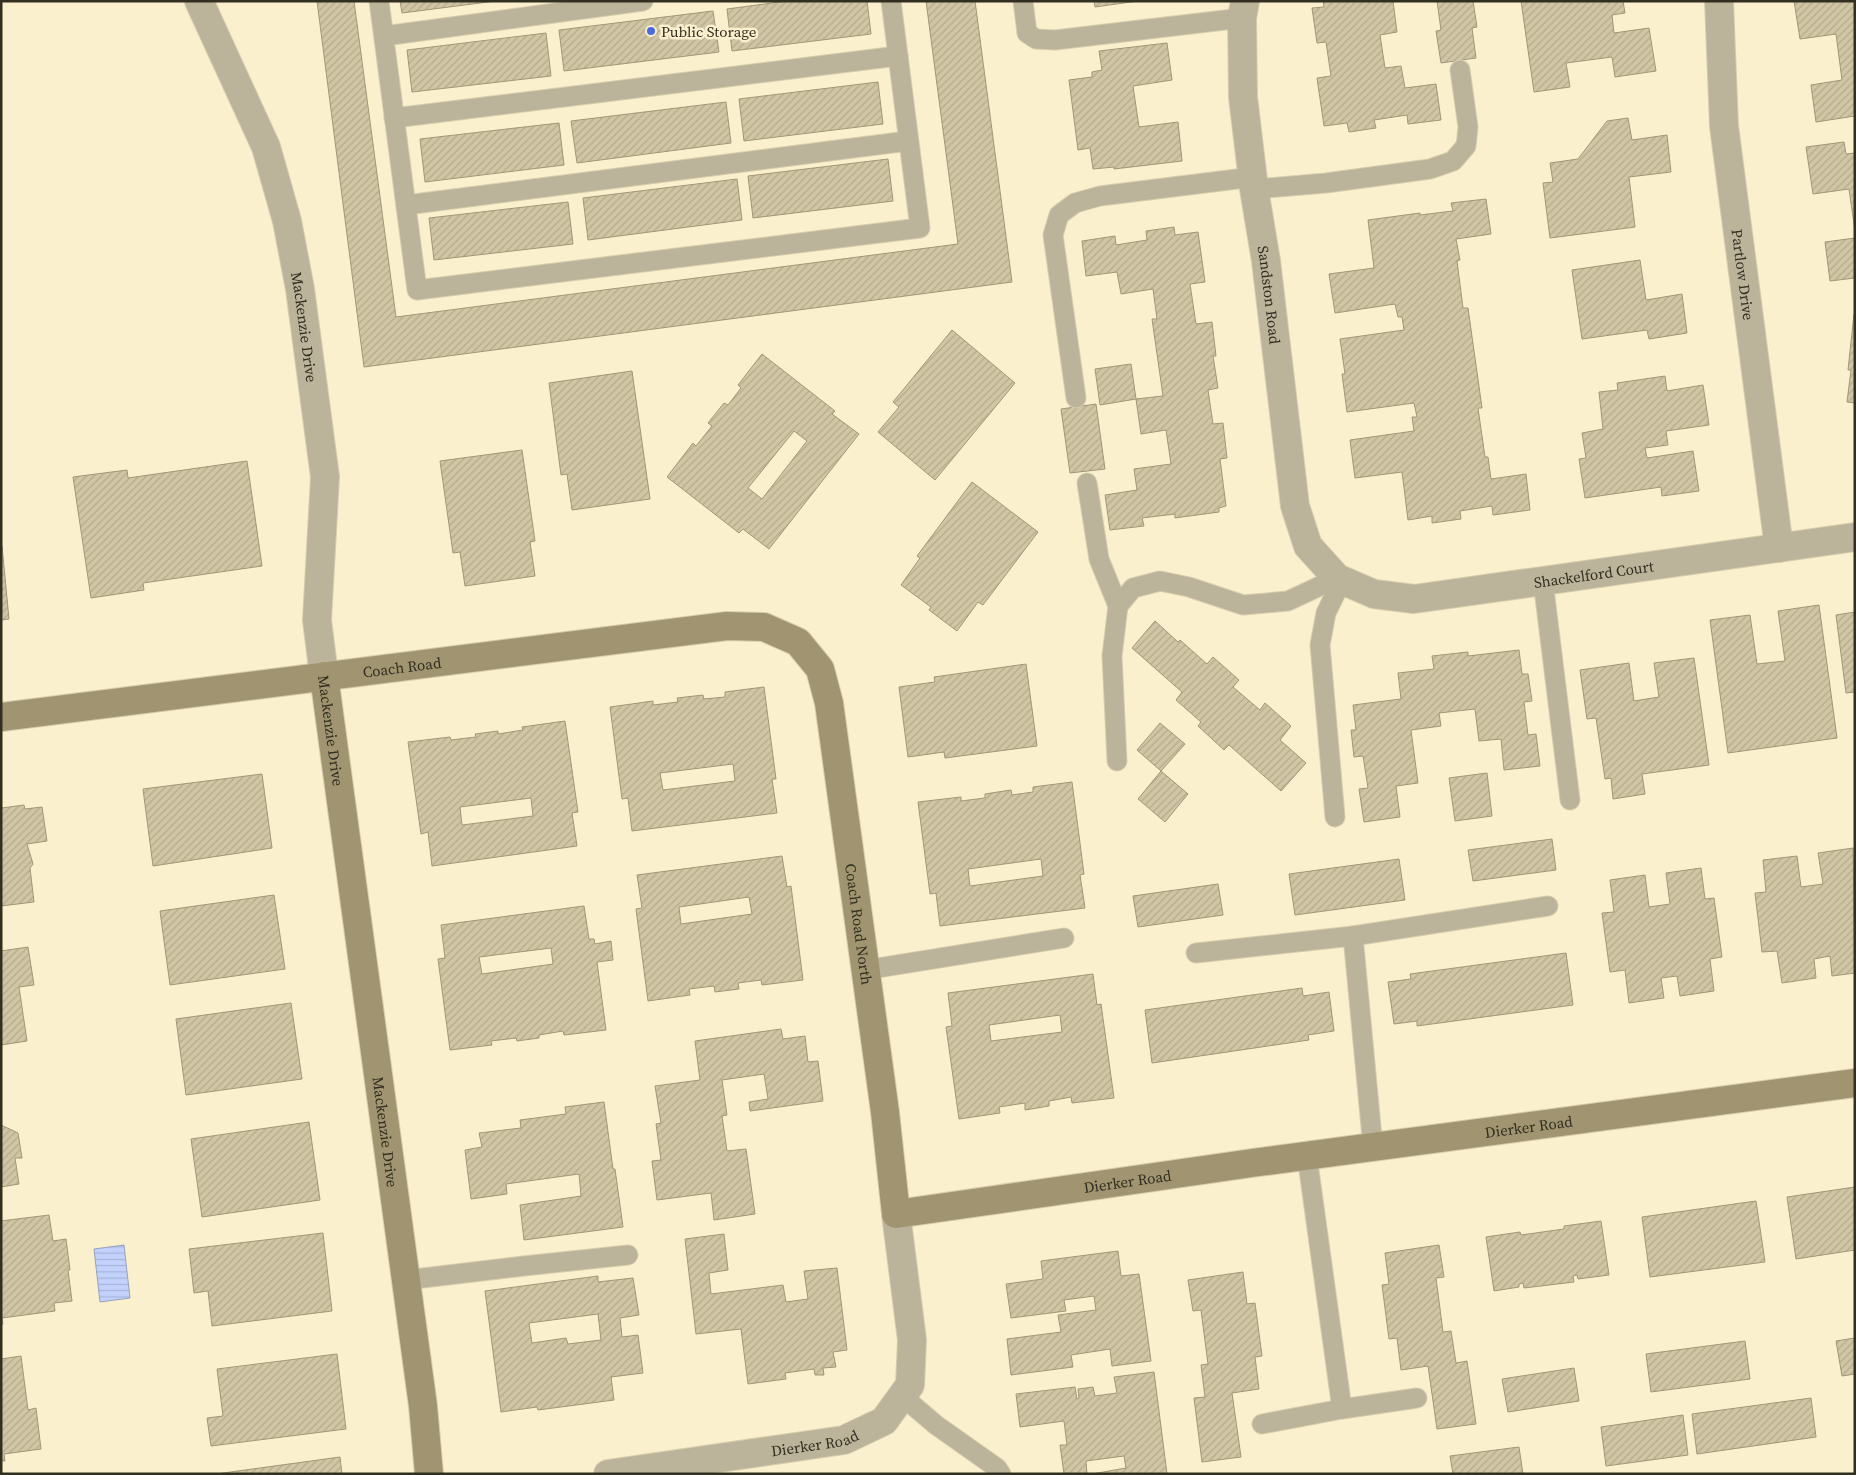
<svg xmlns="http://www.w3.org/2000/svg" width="1856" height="1475" font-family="'Source Serif 4',serif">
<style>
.water{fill:url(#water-rules);stroke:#97a1bb}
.building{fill:url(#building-hatch);stroke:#a19776;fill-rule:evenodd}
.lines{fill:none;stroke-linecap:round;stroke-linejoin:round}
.lane-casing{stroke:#d7cdae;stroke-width:21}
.street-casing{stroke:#d7cdae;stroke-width:30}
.secondary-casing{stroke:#d7cdae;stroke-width:30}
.lane{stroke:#bbb39a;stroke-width:19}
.street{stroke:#bbb39a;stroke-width:28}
.secondary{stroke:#a09570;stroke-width:28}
.poi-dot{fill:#4a6bde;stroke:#fbf0cd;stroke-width:2}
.labels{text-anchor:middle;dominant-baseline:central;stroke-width:5;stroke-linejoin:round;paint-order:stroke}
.poi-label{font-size:15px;fill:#322e20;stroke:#fbf0cd;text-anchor:start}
.street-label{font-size:15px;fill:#322e20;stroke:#fbf0cd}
</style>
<defs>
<pattern id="water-rules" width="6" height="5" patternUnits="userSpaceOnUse" patternTransform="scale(1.25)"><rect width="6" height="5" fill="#c2d2fd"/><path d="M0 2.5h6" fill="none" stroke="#a7b5d9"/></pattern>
<pattern id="building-hatch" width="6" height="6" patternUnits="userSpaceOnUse" patternTransform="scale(1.25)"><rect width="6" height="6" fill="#d1c6a4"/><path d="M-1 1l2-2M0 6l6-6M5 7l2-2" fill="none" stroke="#b4aa8d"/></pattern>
</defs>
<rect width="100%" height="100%" fill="#fbf0cd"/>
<!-- water -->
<polygon class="water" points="124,1245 130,1298 100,1302 94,1249"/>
<!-- building -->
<g class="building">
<polygon points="317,1 354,1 396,317 958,244 926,1 975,1 1012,282 364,367"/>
<polygon points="400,1 496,1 402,13"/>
<polygon points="787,1 867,1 871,34 732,51 727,9"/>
<polygon points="1094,1 1138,1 1095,7"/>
<polygon points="1323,1 1393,1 1397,32 1380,35 1385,68 1401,66 1405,88 1436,84 1441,120 1408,124 1407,115 1374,120 1376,128 1349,132 1347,123 1324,126 1317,78 1331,76 1326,42 1317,43 1312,8 1324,7"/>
<polygon points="1437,1 1473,1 1477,27 1472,28 1476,58 1441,63 1436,31 1441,30"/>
<polygon points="1521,1 1623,1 1625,13 1612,15 1614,33 1649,28 1656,71 1615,77 1612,57 1566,63 1570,87 1534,92"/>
<polygon points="1794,1 1855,1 1855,116 1816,122 1811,85 1842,80 1836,34 1800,39"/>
<polygon points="713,11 719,52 564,71 559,30"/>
<polygon points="546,33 551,76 412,92 407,50"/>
<polygon points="1167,43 1172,80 1133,86 1139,127 1178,122 1182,161 1114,169 1114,167 1093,169 1090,148 1078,150 1069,80 1092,77 1092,72 1102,70 1099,51"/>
<polygon points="878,82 883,124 744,141 739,99"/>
<polygon points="726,102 731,143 577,163 571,121"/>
<polygon points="1628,118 1632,140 1667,135 1671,172 1629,177 1635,227 1550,238 1543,183 1553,182 1550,163 1578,159 1607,121"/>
<polygon points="559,123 564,165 425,182 420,139"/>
<polygon points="1844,142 1846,154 1855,153 1855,231 1849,189 1813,194 1806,147"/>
<polygon points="888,159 893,201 753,218 748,176"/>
<polygon points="737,179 742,220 588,240 583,198"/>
<polygon points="1486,199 1491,234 1456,239 1460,260 1457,261 1463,308 1468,308 1482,408 1478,408 1485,457 1488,457 1491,479 1526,474 1530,510 1493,515 1492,506 1460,511 1461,519 1432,523 1432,516 1408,520 1402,472 1355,478 1350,440 1414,431 1412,417 1417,417 1414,403 1347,412 1342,374 1345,374 1340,339 1404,330 1402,317 1398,317 1395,304 1335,313 1329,274 1374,268 1368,220 1420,213 1420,215 1453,211 1451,203"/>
<polygon points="568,202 573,244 434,260 429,218"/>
<polygon points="1174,227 1175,235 1198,232 1205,282 1190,284 1196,324 1212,322 1216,356 1213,356 1218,388 1208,390 1213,424 1223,423 1227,458 1220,459 1226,506 1219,508 1219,512 1175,518 1175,514 1142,518 1144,526 1110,530 1105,495 1137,490 1134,469 1171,464 1166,430 1141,434 1136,399 1163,396 1152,319 1157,319 1153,289 1121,294 1117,272 1086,276 1082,241 1115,236 1116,245 1147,240 1146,231"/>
<polygon points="1855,238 1855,278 1830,281 1825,242"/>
<polygon points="1640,260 1646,300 1682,294 1687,333 1649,339 1647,330 1582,339 1572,270"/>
<polygon points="1854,314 1855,315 1855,403 1847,402 1851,370 1848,370"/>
<polygon points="952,330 1015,383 935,480 878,432 899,407 893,402"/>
<path d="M762,354L835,411L832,414L859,434L769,549L743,529L739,533L667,477L693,443L696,446L712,426L708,423L724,403L728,405L741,388L738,385ZM794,431L807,441L762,499L748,488Z"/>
<polygon points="1131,364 1136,399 1100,405 1095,369"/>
<polygon points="632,371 650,499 572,510 567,474 561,475 549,383"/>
<polygon points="1665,376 1667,391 1703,385 1709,425 1666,431 1668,445 1645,448 1647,458 1693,451 1699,491 1662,496 1661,487 1585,498 1579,459 1586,458 1582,433 1603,429 1599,392 1618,390 1617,383"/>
<polygon points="1096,404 1105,469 1070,473 1061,409"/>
<polygon points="522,450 535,541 530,542 535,576 465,586 460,552 453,553 440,461"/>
<polygon points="247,461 262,566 143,583 144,590 91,598 73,477 127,470 128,478"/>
<polygon points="972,482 1038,532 983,605 978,602 957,631 929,610 931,607 901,585 920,558 917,556"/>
<polygon points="2,546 9,619 1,620 1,546"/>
<polygon points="1819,605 1837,738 1728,753 1710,620 1750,615 1757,664 1785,661 1778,611"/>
<polygon points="1855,612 1855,692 1846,693 1836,615"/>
<polygon points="1155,621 1178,642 1180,640 1207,664 1213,657 1239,680 1233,687 1260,710 1265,703 1291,726 1280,740 1306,763 1281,791 1229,745 1224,750 1198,726 1201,722 1176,700 1182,692 1132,648"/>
<polygon points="1519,650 1522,674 1528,674 1532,701 1524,702 1528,735 1536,734 1540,766 1504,770 1501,739 1479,741 1475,709 1439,713 1441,726 1411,730 1418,783 1396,786 1400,817 1364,822 1359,789 1368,788 1363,756 1354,757 1351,730 1356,730 1353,705 1401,699 1398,673 1434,669 1432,656 1468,652 1468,656"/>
<polygon points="1694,658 1709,765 1642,774 1645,794 1613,799 1611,778 1605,779 1596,718 1587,719 1580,670 1629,663 1634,701 1659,697 1654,663"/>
<polygon points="1026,664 1037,746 945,758 944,752 908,757 899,687 935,682 934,677"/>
<path d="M764,687L776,779H772L777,813L632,831L628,798L622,799L610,707L653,701V705L678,702L677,698L703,695L704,699L725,697V692ZM733,764L735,781L663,790L660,773Z"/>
<path d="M565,721L578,812L572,813L577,846L432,866L428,832L421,834L408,742L450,737L451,740L476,737L475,734L498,731V734L523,730L522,727ZM531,798L533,816L462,825L460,807Z"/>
<polygon points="1160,723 1185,744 1161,771 1137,750"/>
<polygon points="1161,771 1188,794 1165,822 1138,799"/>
<polygon points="1487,773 1492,816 1455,821 1449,778"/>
<polygon points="262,774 272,848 153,866 143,789"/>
<path d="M1072,782L1084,874L1080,875L1085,908L940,926L936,893L930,894L918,802L961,797V801L985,798V794L1011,790L1012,795L1033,792V787ZM1041,859L1043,876L970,886L968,869Z"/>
<polygon points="1,803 2,808 24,805 25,809 42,807 47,841 27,844 33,864 30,868 34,902 1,906"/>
<polygon points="1552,839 1556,870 1473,881 1468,850"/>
<polygon points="1853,848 1855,973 1832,976 1830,956 1814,959 1816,978 1782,983 1777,951 1762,952 1755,893 1766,892 1763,860 1797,856 1801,887 1823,884 1818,853"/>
<path d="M782,856L787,887L791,886L803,980L762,985L761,980L738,983L739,989L715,992L714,986L689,989L690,995L648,1001L636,909L642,908L637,875ZM749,897L752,914L681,924L679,907Z"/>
<polygon points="1399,859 1405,900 1295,915 1289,874"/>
<polygon points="1701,868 1705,899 1714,898 1722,957 1710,959 1714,991 1680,996 1677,976 1661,978 1664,998 1629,1003 1625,970 1610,972 1602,913 1614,912 1610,880 1645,875 1649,907 1670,904 1666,873"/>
<polygon points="1218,884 1223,915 1138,927 1133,896"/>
<polygon points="274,895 285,969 170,985 160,911"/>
<path d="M584,906L589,939H594L595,944L611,941L613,960L597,962L606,1030L564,1035L563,1031L539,1035V1038L517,1041L516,1038L491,1041L492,1045L450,1050L438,959L445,958L441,925ZM551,948L553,964L482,974L479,957Z"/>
<polygon points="28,947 34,985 19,987 27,1041 1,1045 1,951"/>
<polygon points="1566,953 1573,1005 1417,1026 1417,1021 1394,1024 1388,982 1411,979 1410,974"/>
<path d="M1093,974L1097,1005L1101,1004L1114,1098L1072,1103L1071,1097L1049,1101V1106L1025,1110V1103L999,1107L1000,1113L959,1119L946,1027L952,1026L948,993ZM1060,1015L1062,1032L991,1041L989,1025Z"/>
<polygon points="1302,988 1303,996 1329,992 1334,1031 1308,1035 1309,1040 1152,1063 1145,1010"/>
<polygon points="291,1003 302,1079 186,1095 176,1019"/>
<polygon points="781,1029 783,1039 805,1036 808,1062 818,1061 823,1101 750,1111 749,1102 768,1099 764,1074 722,1080 727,1115 722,1116 727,1151 746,1149 755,1214 714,1220 711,1193 657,1200 652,1161 661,1160 656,1124 661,1123 655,1086 700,1080 695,1041"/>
<polygon points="604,1102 613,1169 615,1169 623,1227 524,1240 520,1205 581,1196 579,1174 506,1184 507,1194 471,1199 465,1150 482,1147 479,1133 521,1128 520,1120 566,1114 565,1107"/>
<polygon points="309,1122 320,1200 202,1217 191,1139"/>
<polygon points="1,1125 18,1133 22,1158 15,1158 19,1184 1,1187"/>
<polygon points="1855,1187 1855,1250 1796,1259 1787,1197"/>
<polygon points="1756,1201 1765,1262 1650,1277 1642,1217"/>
<polygon points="49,1215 53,1241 66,1239 70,1270 68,1270 72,1301 54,1303 55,1311 2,1318 3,1324 1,1325 1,1221"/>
<polygon points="1601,1221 1609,1275 1578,1279 1577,1275 1573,1276 1574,1282 1524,1288 1523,1283 1519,1284 1519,1287 1494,1291 1486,1237 1520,1232 1521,1235 1564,1229 1564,1226"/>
<polygon points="323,1233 332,1311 212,1326 208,1291 194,1293 189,1249"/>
<polygon points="724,1234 728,1270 709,1273 711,1294 783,1285 786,1302 808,1299 804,1271 837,1268 847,1350 833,1352 836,1367 823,1368 824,1375 815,1375 814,1369 785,1373 786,1379 748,1384 741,1329 696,1334 685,1239"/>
<polygon points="1439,1245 1444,1277 1436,1278 1443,1332 1451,1331 1456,1363 1467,1361 1476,1424 1437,1429 1428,1366 1401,1370 1397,1338 1389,1339 1382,1285 1389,1284 1385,1253"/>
<polygon points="1118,1251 1121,1276 1139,1274 1151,1361 1112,1366 1110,1349 1071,1355 1073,1367 1011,1375 1007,1339 1061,1332 1058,1315 1096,1310 1094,1296 1064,1300 1066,1311 1011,1318 1006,1284 1043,1279 1041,1261"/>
<polygon points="1243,1272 1247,1304 1255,1303 1262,1356 1255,1357 1259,1389 1232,1393 1241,1457 1202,1462 1194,1398 1205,1397 1201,1365 1208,1364 1201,1310 1193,1311 1188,1280"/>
<path d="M598,1276V1282L633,1278L639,1315L620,1318L622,1337L638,1335L643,1373L611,1377L614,1400L538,1410L537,1407L501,1412L485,1291ZM598,1314L601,1340L568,1344L566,1338L532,1343L529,1323Z"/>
<polygon points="1855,1338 1855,1374 1842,1376 1836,1341"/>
<polygon points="1745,1341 1750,1379 1651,1392 1646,1354"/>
<polygon points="337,1354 346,1429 211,1446 207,1418 223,1416 217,1369"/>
<polygon points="21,1356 28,1410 36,1408 41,1449 4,1454 5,1461 1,1461 1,1359"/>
<polygon points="1574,1368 1579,1401 1508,1412 1502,1379"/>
<polygon points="1154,1372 1167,1474 1092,1474 1126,1468 1124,1456 1086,1461 1087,1474 1064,1474 1060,1445 1067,1445 1064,1421 1020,1427 1016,1394 1075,1387 1077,1399 1079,1398 1078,1389 1093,1387 1095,1396 1117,1393 1114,1377"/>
<polygon points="1811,1398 1816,1437 1697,1454 1692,1414"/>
<polygon points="1683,1415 1688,1455 1606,1466 1601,1427"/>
<polygon points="1519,1447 1523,1474 1453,1474 1450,1456"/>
<polygon points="340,1457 342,1474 216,1474"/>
</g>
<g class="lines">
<defs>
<g id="lane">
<polyline points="379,1 417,290 920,228 891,1"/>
<polyline points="1023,1 1027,33 1036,39 1055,40 1242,18"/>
<polyline points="384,36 643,1"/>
<polyline points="394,118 898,56"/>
<polyline points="1254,189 1326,183 1430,169 1453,161 1466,146 1468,127 1460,70"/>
<polyline points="406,205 908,141"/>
<polyline points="1076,398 1053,235 1059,215 1075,203 1100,196 1253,177"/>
<polyline points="1087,483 1099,559 1118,606"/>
<polyline points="1543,581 1570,800"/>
<polyline points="1117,761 1112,656 1118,606 1133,588 1160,581 1189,587 1243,605 1288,601 1337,578"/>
<polyline points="1335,817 1320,645 1326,613 1342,580"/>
<polyline points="1353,936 1548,906"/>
<polyline points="1196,953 1353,936 1373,1148"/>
<polyline points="865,970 1064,938"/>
<polyline points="1307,1156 1342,1409 1417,1398"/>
<polyline points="406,1280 524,1266 628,1255"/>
<polyline points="902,1396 936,1425 997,1468 1001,1474"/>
<polyline points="1262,1424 1342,1409"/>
</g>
<g id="street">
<path id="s1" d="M199,1L266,147L287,221L300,289L325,477L317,620L324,676"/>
<path id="s2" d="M1245,1L1242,18L1243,97L1254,189L1266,261L1295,506L1308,546L1337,578L1374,594L1414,599L1855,537"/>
<path id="s3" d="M1719,1L1724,126L1779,548"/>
<path id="s4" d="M608,1474L844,1440L884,1421L910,1385L912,1340L896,1214"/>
</g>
<g id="secondary">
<path id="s5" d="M324,676L423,1406L429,1474"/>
<path id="s6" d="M1,717L727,626L764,627L798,642L820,669L829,703L885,1112L896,1214L1259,1162L1855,1083"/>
</g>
</defs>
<!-- lane casing -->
<use href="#lane" class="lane-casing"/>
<!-- street casing -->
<use href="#street" class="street-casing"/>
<!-- secondary casing -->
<use href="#secondary" class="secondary-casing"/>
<!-- lane -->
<use href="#lane" class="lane"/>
<!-- street -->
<use href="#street" class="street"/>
<!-- secondary -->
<use href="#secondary" class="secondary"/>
</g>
<!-- markers -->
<circle class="poi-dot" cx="651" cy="31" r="5"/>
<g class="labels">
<!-- poi labels -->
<g class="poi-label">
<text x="661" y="31">Public Storage</text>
</g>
<!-- street labels -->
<g class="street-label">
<text stroke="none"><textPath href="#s3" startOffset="275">Partlow Drive</textPath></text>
<text stroke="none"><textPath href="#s2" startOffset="296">Sandston Road</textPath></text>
<text stroke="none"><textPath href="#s1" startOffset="345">Mackenzie Drive</textPath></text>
<text stroke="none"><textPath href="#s2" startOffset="856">Shackelford Court</textPath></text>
<text stroke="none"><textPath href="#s6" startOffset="404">Coach Road</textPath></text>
<text stroke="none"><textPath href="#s5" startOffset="55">Mackenzie Drive</textPath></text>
<text stroke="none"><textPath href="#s6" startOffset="1099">Coach Road North</textPath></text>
<text stroke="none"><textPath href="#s6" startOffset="2030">Dierker Road</textPath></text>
<text stroke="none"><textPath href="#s5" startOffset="460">Mackenzie Drive</textPath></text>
<text stroke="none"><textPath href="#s6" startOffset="1625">Dierker Road</textPath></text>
<text stroke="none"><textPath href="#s4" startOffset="209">Dierker Road</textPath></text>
</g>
</g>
<!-- border -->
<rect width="1856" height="1475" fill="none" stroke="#322e20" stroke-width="5"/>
</svg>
